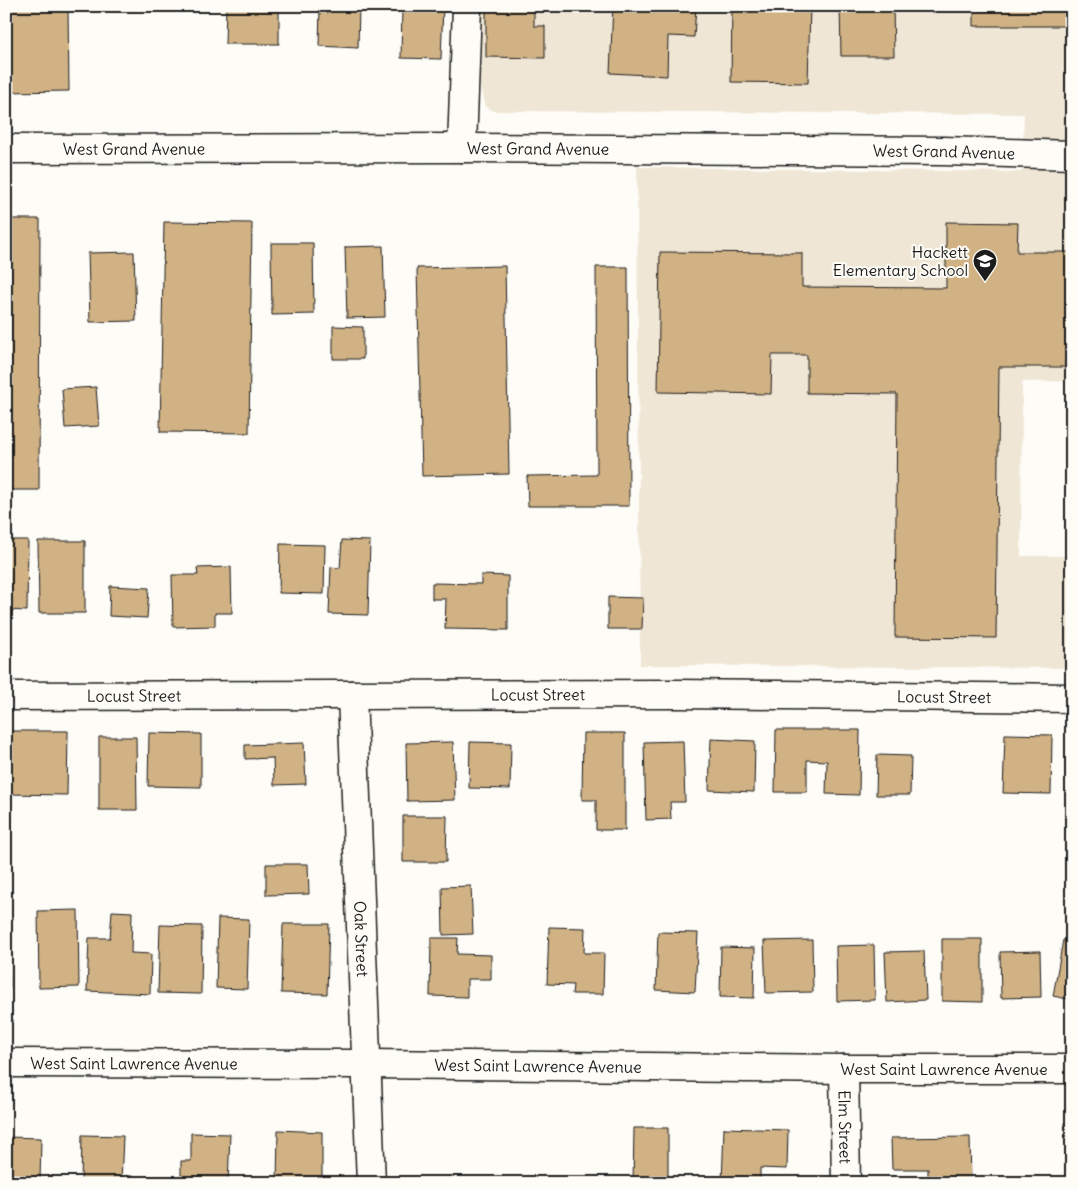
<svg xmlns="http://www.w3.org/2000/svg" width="1078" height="1189" font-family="Delius,sans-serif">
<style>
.built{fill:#f0e6d5}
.building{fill:#d1b285;stroke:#1c1c1c}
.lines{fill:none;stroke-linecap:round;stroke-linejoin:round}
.minor-casing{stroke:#1c1c1c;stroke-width:31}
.tertiary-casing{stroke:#1c1c1c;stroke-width:31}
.minor{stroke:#fdfcf7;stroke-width:28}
.tertiary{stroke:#fdfcf7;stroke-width:28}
.labels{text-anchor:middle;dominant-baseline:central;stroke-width:4;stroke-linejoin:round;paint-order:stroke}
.street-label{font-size:16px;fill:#1c1c1c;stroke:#fdfcf7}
.poi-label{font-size:16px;fill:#1c1c1c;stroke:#fdfcf7;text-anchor:end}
</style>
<rect width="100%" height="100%" fill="#fdfcf7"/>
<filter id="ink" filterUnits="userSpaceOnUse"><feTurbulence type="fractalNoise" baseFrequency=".02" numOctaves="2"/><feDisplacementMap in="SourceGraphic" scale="10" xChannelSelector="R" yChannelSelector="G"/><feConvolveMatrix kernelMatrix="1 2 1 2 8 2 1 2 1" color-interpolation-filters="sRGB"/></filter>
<g filter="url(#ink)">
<!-- built -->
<polygon class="built" points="481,6 1072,6 1072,381 1022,382 1021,556 1072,556 1072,668 640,665 637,167 1022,172 1024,114 494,111 485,107 479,82"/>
<!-- building -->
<g class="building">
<polygon points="6,6 68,6 69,91 6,92"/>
<polygon points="226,6 279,6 279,44 225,44"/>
<polygon points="320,6 359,6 358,48 319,46"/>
<polygon points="402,6 443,6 441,59 401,58"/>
<polygon points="486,6 534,6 534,26 545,26 545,58 486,57"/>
<polygon points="613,6 696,6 694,37 668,36 667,76 610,73"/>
<polygon points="732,6 810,6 808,83 731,82"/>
<polygon points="840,6 893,6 894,56 841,56"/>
<rect x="974" y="6" width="98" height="20"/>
<polygon points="6,219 40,219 39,490 6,490"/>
<polygon points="164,222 252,223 249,433 160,432"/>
<polygon points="946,222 1018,223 1017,252 1072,252 1072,367 999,367 996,638 895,637 897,394 807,393 807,355 772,355 771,394 658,392 660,252 802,253 802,287 946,288"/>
<polygon points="271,243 313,243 314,314 272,315"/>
<polygon points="383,246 385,317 347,318 345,247"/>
<polygon points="134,252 136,321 90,322 88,253"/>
<polygon points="505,266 509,474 422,476 417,268"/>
<polygon points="596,267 628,267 629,506 528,506 527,476 597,475"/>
<polygon points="333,326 363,327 363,359 333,359"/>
<polygon points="96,387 99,426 65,428 62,389"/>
<polygon points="6,540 28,540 27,611 6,610"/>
<polygon points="342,540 370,541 368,615 329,614 331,567 340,568"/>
<polygon points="38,541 85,541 85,613 39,613"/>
<polygon points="280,544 325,545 324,594 279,593"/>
<polygon points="231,567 232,613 215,613 215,626 173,627 172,575 198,575 197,568"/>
<polygon points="481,575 508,576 508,630 445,629 446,599 432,599 432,583 481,584"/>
<polygon points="110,586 149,588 147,618 109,616"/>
<polygon points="608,597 643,598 642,629 608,629"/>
<polygon points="776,730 860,730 859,795 826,794 827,761 807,760 807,792 775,792"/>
<polygon points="9,731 68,731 67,795 7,794"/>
<polygon points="149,733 201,734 201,787 148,786"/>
<polygon points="583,733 625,733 625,830 596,830 596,800 582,800"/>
<polygon points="1005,734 1052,735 1051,794 1003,793"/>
<polygon points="99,737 136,737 137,810 99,810"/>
<polygon points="711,739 755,741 754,792 709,790"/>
<polygon points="683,741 685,802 670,802 671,819 646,820 644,742"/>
<polygon points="453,742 455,800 407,801 406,743"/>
<polygon points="470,742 511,743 510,789 469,788"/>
<polygon points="304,743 306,784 274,785 273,758 245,759 245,745"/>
<polygon points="877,755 911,756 910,795 876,795"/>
<polygon points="403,816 447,816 446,862 403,862"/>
<polygon points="266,864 308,864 309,894 266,895"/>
<polygon points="471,886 473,934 443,935 442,887"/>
<polygon points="78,910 79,987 39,988 38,911"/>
<polygon points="112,911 132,912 131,953 151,954 150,994 87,991 89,938 110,938"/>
<polygon points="218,918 249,919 247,989 216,988"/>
<polygon points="6,919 9,919 10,988 6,988"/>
<polygon points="283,924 329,924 327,994 281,993"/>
<polygon points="160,925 202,926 201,994 158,993"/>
<polygon points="549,927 585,928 584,953 604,953 603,994 572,994 573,985 547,984"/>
<polygon points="658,932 698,933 695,992 656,990"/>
<polygon points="431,938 458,938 457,954 491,955 491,979 467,979 467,997 430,996"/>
<polygon points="942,939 982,939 982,1002 942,1001"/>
<polygon points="812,940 813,992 766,993 764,941"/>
<polygon points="1063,940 1072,942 1072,1000 1053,996"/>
<polygon points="874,945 875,1000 837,1001 836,946"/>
<polygon points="721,947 755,948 754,998 720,997"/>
<polygon points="924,951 926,1000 887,1002 885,952"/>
<polygon points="1040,951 1041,997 1001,998 1000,952"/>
<polygon points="634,1128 668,1128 668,1183 633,1183"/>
<polygon points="724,1128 788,1130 787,1169 760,1168 760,1183 722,1183"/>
<polygon points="278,1130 322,1132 322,1183 277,1183"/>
<polygon points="191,1133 230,1134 228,1183 181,1183 181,1161 191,1161"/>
<polygon points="82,1135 123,1136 121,1183 81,1183"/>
<polygon points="6,1137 41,1138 40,1183 6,1183"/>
<polygon points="970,1137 971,1183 928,1183 928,1169 892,1169 891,1138"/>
</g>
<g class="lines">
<defs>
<g id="minor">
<polyline points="462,148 467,6"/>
<path id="s1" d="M6,149L462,148L943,151L1072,155"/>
<path id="s2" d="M352,695L371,1183"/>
<path id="s3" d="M6,696L677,694L1072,698"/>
<path id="s4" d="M844,1069L846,1183"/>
</g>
<g id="tertiary">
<path id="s5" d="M6,1063L367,1064L844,1069H1072"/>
</g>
</defs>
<!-- minor casing -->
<use href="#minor" class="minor-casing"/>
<!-- tertiary casing -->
<use href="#tertiary" class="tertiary-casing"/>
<!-- minor -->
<use href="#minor" class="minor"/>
<!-- tertiary -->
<use href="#tertiary" class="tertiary"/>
</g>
</g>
<!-- icons -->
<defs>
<symbol id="school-pin" viewBox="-11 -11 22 30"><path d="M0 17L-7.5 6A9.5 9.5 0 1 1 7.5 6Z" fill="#1c1c1c" stroke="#fdfcf7"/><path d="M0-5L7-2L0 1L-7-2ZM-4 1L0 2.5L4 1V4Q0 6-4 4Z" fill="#fff"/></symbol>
</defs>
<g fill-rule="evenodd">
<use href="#school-pin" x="971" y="247" width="28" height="38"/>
</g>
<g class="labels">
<!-- street labels -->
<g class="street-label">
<text stroke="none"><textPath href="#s1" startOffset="532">West Grand Avenue</textPath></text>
<text stroke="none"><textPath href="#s1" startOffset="128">West Grand Avenue</textPath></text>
<text stroke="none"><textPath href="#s1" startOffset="938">West Grand Avenue</textPath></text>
<text stroke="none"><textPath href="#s3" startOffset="532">Locust Street</textPath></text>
<text stroke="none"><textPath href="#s3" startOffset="128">Locust Street</textPath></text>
<text stroke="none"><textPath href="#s3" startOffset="938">Locust Street</textPath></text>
<text stroke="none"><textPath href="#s2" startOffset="244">Oak Street</textPath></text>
<text stroke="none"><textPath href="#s5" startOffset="128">West Saint Lawrence Avenue</textPath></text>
<text stroke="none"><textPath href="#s5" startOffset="532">West Saint Lawrence Avenue</textPath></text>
<text stroke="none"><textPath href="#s5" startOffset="938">West Saint Lawrence Avenue</textPath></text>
<text stroke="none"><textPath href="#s4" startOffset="58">Elm Street</textPath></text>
</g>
<!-- poi labels -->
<g class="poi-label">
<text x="968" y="252">Hackett<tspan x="968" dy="18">Elementary School</tspan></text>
</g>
</g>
<!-- margin -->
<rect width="1078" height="1189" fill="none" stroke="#fdfcf7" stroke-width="25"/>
<rect x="12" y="12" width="1053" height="1164" fill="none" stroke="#1c1c1c" stroke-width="2" filter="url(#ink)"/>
</svg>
